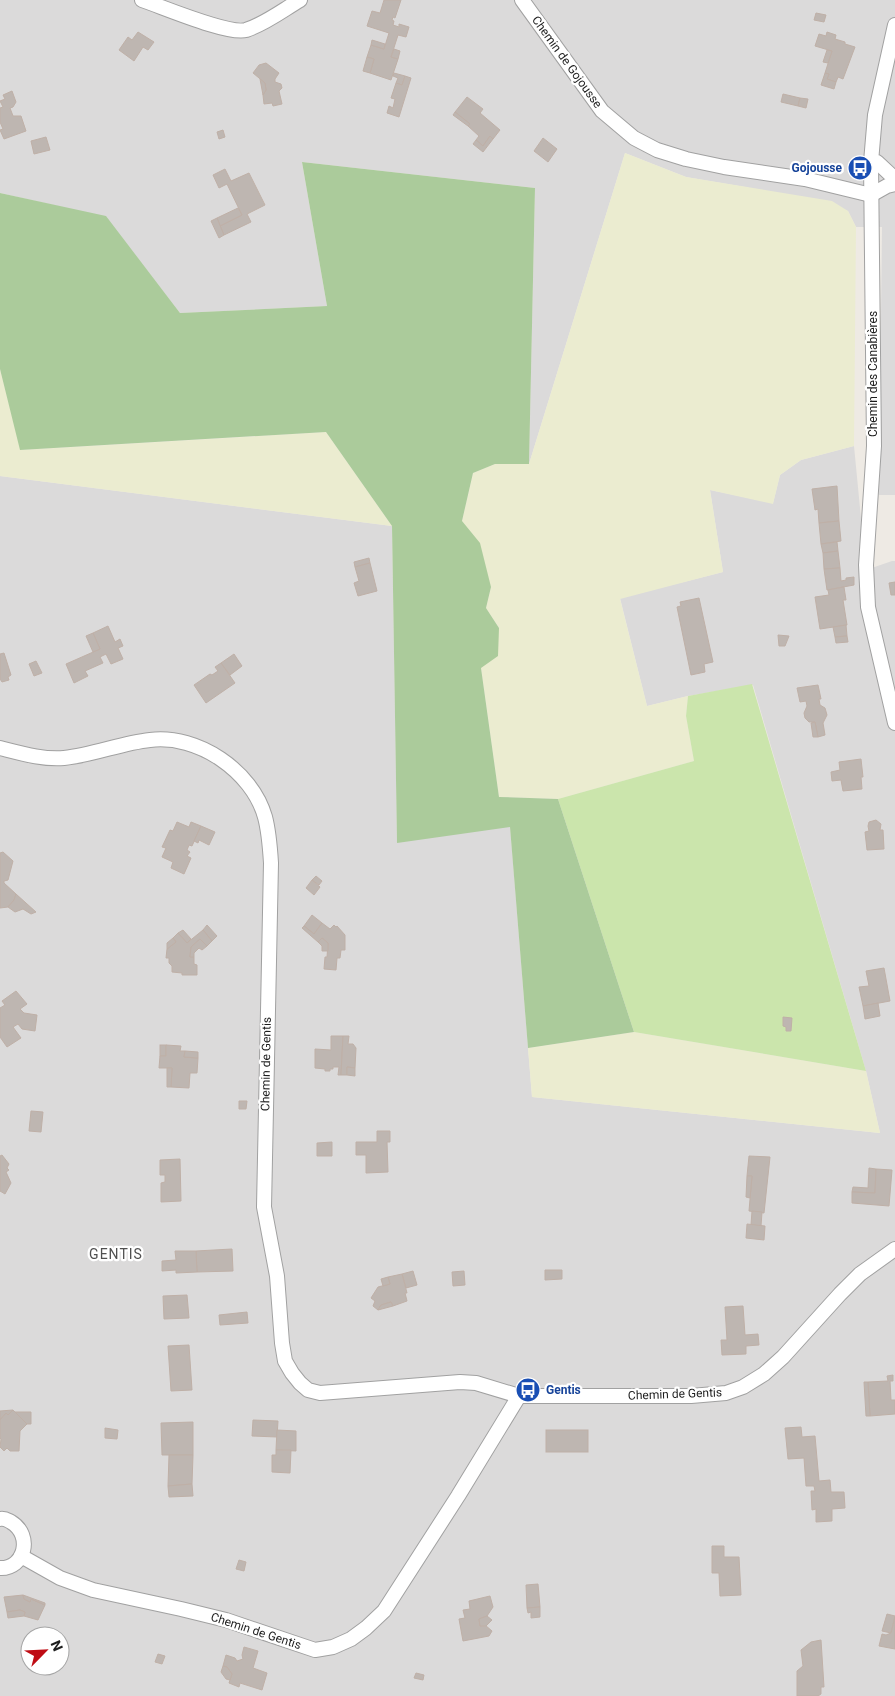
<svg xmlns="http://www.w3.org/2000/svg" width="895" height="1696" font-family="Roboto,sans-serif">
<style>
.residential{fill:#dbdada;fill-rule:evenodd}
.farmland{fill:#ebecd0}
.grass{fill:#cbe5ac}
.forest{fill:#abcb9b}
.building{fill:#beb6b1;stroke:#bfb0a7}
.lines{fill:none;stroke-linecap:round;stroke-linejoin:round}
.minor-casing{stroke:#a1a1a1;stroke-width:16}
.minor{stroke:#fff;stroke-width:14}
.labels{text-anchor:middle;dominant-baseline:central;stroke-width:4.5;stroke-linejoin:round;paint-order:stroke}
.street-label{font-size:12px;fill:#1d1d1d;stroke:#fff}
.transit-label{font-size:12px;font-weight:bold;fill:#164399;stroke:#fff;text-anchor:end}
.neighbourhood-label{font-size:14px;letter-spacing:1px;fill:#505050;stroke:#fff}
</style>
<rect width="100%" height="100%" fill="#eeeae4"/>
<!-- residential -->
<g class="residential">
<polygon points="0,0 895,0 895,495 879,495 882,227 856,227 848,211 745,187 686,177 625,153 529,464 535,188 302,162 327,306 180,313 106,217 0,193"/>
<path d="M854,446L866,570L892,561H895V1696H0V476L392,526L397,842L510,826L532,1097L880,1133L866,1071L753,685L688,696L647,706L620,598L723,572L710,490L773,503L780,475L801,460ZM30,1636H60V1666H30Z"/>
</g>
<!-- farmland -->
<g class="farmland">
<polygon points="625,153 686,177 832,201 848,211 856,227 854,446 801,460 780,475 773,504 710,490 723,572 620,599 647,706 688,696 686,716 694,761 558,799 499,797 481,668 499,628 486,608 491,587 462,521 473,473 495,464 529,464"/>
<polygon points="0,369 21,450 326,432 392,526 0,476"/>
<polygon points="634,1032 866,1071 880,1133 532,1097 528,1048"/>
</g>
<!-- grass -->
<polygon class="grass" points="752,684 866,1071 634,1032 558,799 694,761 686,716 688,696"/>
<!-- forest -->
<polygon class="forest" points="302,162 535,188 529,464 495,464 473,473 462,521 480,543 491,587 486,608 499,628 498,656 481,668 499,797 558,799 634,1032 528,1048 510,827 397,843 392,526 326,432 20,450 0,369 0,193 106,216 180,313 327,306"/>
<!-- building -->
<g class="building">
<polygon points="384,0 401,0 395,18 393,17 392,20 394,21 393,25 399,27 399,24 409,27 406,37 398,35 391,57 398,59 391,80 370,73 374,59 367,57 371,45 384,49 389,33 367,26 372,11 380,13"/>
<polygon points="816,13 826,15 824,22 814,20"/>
<polygon points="138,32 154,42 148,50 143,47 134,61 119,50 128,37 132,40"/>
<polygon points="827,32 836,35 835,39 845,42 845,44 855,47 843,79 838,77 836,82 827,79 829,74 825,73 832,51 815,46 819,34 826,36"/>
<polygon points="372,40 385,44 384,49 371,45"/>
<polygon points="394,49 400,51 398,59 391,57"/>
<polygon points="827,50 832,51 828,63 823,62"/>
<polygon points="367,57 374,59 370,73 363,71"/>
<polygon points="266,63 279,73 275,79 275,82 281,84 282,88 279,91 282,104 273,106 272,103 264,104 263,95 266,90 265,83 253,73 259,65"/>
<polygon points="394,73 405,76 402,85 396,83 398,78 393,76"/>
<polygon points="825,73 829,74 827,79 836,82 834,89 821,85"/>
<polygon points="405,76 411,78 399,117 387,113 389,106 393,108 395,99 391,98 396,83 402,85"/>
<polygon points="260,79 265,83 266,90 263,95"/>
<polygon points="12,91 16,102 13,107 10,108 13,116 21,116 26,131 4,139 0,130 3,129 0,122 0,108 3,107 0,101 5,99 3,95"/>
<polygon points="783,94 800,98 798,106 781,102"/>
<polygon points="467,97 483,109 480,113 500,130 493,139 490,136 483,146 476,140 479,136 468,126 470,124 455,112"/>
<polygon points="800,98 808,99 806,108 798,106"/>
<polygon points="455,112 470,124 468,126 453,115"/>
<polygon points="223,130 225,137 219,139 217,132"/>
<polygon points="490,136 493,139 483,152 473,144 476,140 483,146"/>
<polygon points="46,137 50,150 34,154 31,141"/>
<polygon points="543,138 557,149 548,162 534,151"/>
<polygon points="225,169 231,181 249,173 265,205 247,214 251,222 224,235 220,226 242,215 227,184 219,188 213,175"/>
<polygon points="238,208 242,215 220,226 217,218"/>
<polygon points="217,218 224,235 219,238 211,221"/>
<polygon points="837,486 839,521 819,523 818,509 815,510 812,489"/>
<polygon points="839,521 841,541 821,544 819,523"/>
<polygon points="837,542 838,551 823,553 821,544"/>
<polygon points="838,551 840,568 824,569 823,553"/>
<polygon points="369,558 370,563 355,567 354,562"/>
<polygon points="370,563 377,591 358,596 354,583 359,581 355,567"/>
<polygon points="840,568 841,581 846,580 846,578 854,577 854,585 827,590 824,569"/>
<polygon points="895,582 895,595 891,595 889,583"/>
<polygon points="844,587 846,600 843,600 847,625 820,629 815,597 829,595 828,590"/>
<polygon points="699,598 713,662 704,664 705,672 691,675 677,607 681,606 680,602"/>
<polygon points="846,625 847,636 835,637 833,627"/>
<polygon points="108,626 115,642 120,639 123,646 118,648 123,659 111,664 106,654 100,657 103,663 85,671 88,676 74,683 66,664 100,649 93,633"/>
<polygon points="93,633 100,649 93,652 86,636"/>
<polygon points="778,635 789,636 785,646 779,646"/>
<polygon points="847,636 848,642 836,643 835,637"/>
<polygon points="4,653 11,675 8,677 9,680 2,682 0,679 0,654"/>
<polygon points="234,654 242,666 230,675 221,663"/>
<polygon points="36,661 42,673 34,676 29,664"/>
<polygon points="221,663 235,683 206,703 194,685 210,674 212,675 218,671 215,667"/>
<polygon points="818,685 821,699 819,699 820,705 825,708 827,715 823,723 825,735 818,737 815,722 809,722 805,718 804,713 807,706 806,701 800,702 797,688"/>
<polygon points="815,722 818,737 813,737 811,723"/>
<polygon points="861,759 863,777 861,777 862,789 843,791 841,780 832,781 831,772 840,770 839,762"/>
<polygon points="876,820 881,824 880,830 883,830 884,849 867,850 865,832 869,831 868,826 869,822"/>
<polygon points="177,822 189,827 191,822 201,826 192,846 189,845 187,850 190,852 187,856 191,858 184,874 171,868 173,862 162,857 166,848 162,847 170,830 173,831"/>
<polygon points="201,826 215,832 209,845 199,840 198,843 194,841"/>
<polygon points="3,852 13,861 8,880 4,881 4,883 16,894 14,900 8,907 0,908 0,853"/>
<polygon points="316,876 322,881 319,885 312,880"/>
<polygon points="312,880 320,887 314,895 306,888"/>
<polygon points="16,894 36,912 31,914 23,909 15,912 8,907 14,900"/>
<polygon points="312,915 322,923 314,934 304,926"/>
<polygon points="322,923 330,929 334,925 336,927 337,926 345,935 345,950 341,950 340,958 337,958 336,970 324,969 325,957 327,957 328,943 322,938 318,942 302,928 304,926 314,934"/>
<polygon points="207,925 217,936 212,941 203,930"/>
<polygon points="183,930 191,939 187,943 178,933"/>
<polygon points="203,930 212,941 207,946 200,939 191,947 190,957 194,957 194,964 197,965 197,975 182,975 182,973 172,972 172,966 169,963 169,958 166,958 167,949 176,942 173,938 178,933 187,943"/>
<polygon points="173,938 176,942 167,949 167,943"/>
<polygon points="322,938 328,943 328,951 322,951 322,946 318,942"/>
<polygon points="200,939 207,946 202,950 199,948 194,953 194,957 190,957 191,947"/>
<polygon points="884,968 890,1001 863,1006 859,987 869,986 866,971"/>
<polygon points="16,991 27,1004 20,1009 24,1013 37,1015 35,1031 22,1029 18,1024 13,1027 21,1038 7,1047 0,1037 0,1008 5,1005 2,1001"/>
<polygon points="878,1003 880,1016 865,1019 863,1006"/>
<polygon points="783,1017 792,1018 791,1031 786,1031 786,1027 783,1026"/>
<polygon points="331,1036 343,1036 341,1075 338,1075 339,1067 333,1067 333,1069 330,1069 330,1071 325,1071 325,1069 315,1068 315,1049 331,1050"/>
<polygon points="343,1036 349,1036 348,1044 353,1044 356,1048 355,1068 347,1067 347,1075 341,1075"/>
<rect x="160" y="1045" width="6" height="11"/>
<polygon points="166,1045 181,1046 180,1051 185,1051 184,1057 198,1058 197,1073 190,1073 189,1088 171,1087 172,1068 159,1068 160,1056 166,1056"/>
<polygon points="185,1051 198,1052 198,1058 184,1057"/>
<polygon points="347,1067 355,1068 355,1076 347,1075"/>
<polygon points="167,1068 172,1068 171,1087 167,1087"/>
<polygon points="239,1101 247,1101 246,1109 239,1109"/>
<polygon points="31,1111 43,1112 41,1132 29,1131"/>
<polygon points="377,1131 390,1131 390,1142 387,1142 388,1172 366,1173 366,1155 356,1155 356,1142 377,1142"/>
<polygon points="332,1142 332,1156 317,1156 317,1143"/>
<polygon points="2,1155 9,1164 7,1168 9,1170 6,1172 11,1183 5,1194 0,1191 0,1156"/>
<polygon points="749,1156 770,1157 764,1213 749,1211 752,1176 747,1176"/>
<polygon points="180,1159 181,1201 161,1202 161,1183 165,1182 165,1175 160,1175 160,1160"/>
<polygon points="869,1168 876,1169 875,1193 852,1192 853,1187 868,1188"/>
<polygon points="876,1169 892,1170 889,1206 852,1203 852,1192 875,1193"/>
<polygon points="747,1176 752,1176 750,1198 746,1197"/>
<polygon points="752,1211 762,1212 761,1226 751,1225"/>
<polygon points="747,1224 765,1226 764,1240 746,1238"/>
<polygon points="232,1249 233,1271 197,1272 196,1251"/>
<polygon points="175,1251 196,1251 197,1272 176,1273 176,1270 162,1271 162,1261 176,1260"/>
<polygon points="545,1270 562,1270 562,1279 545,1280"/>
<polygon points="413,1271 417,1285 406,1288 402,1274"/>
<polygon points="464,1271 465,1285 453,1286 452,1272"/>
<polygon points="402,1274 407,1293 405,1293 407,1301 393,1306 391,1302 381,1305 378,1310 373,1306 375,1301 371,1298 378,1287 390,1284 388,1277"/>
<polygon points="388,1277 390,1284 383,1286 381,1279"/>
<polygon points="187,1295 189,1318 164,1319 163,1296"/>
<polygon points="391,1302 393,1306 378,1310 381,1305"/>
<polygon points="743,1306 745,1335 758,1334 759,1345 746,1346 746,1354 722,1355 721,1340 727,1340 725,1307"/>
<polygon points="247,1312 248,1323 220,1325 219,1315"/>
<polygon points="189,1345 192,1390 171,1391 168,1346"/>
<polygon points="893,1375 893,1381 890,1381 891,1400 895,1400 895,1414 870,1416 868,1382 888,1381 887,1376"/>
<polygon points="864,1382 868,1382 870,1416 866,1416"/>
<polygon points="13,1410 8,1415 6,1413 0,1420 0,1411"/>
<polygon points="13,1410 27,1424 20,1431 19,1451 10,1451 7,1448 4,1451 0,1447 1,1439 0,1438 0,1420 6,1413 8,1415"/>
<polygon points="15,1412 31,1412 31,1424 27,1424"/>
<polygon points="253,1420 278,1421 277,1437 252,1436"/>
<polygon points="193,1422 193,1455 162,1455 161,1423"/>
<polygon points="801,1427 802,1437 815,1436 819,1481 830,1480 831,1492 844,1492 845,1508 832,1509 832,1521 816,1522 816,1509 812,1510 811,1491 815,1491 814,1486 806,1486 804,1458 788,1459 785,1428"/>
<polygon points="105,1428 118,1430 117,1439 105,1438"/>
<polygon points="277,1430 296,1431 296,1451 276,1450"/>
<rect x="546" y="1430" width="42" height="22"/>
<polygon points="276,1450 291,1450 290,1473 272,1472 272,1455 276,1455"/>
<polygon points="169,1455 193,1455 192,1484 168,1486"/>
<polygon points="192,1484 193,1496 169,1497 168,1486"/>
<polygon points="712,1546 724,1546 724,1557 739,1557 741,1595 720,1596 719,1573 712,1573"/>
<polygon points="239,1560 246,1562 244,1571 236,1569"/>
<polygon points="538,1584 540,1607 527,1608 526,1585"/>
<polygon points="23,1595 24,1599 30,1602 31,1599 45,1605 38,1620 24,1616 25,1612 20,1610 7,1612 4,1597"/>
<polygon points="23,1595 45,1603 45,1605 31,1599 30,1602 24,1599"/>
<polygon points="490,1596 493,1607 487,1616 479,1619 480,1626 485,1625 492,1631 489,1636 463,1641 459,1619 465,1618 463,1610 470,1609 469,1601"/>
<polygon points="540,1607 540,1617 531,1618 531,1612 528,1613 527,1608"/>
<polygon points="20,1610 25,1612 24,1616 8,1618 7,1612"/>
<polygon points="887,1614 895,1616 891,1633 882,1631"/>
<polygon points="487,1616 492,1620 486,1626 480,1626 479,1619"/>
<polygon points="895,1617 895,1649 879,1646 882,1634 886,1635 891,1633"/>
<polygon points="821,1640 824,1687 821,1687 821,1694 818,1696 797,1696 797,1671 803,1666 801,1650 811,1642"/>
<polygon points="244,1647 258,1651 253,1668 267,1673 262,1690 240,1683 239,1687 229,1683 232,1674 227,1667 223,1666 226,1655 235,1658 237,1661 243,1659 242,1655"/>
<polygon points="158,1654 165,1656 162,1664 155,1662"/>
<polygon points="223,1666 227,1667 232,1674 230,1680 226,1679 221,1672"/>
<polygon points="416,1673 424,1675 423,1680 414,1678"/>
</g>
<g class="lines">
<defs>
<g id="minor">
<path d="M142,0C163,7 228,35 246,30C265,24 283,10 300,0"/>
<polyline points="522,0 602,111 634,138 657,150 686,159 724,167 805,179 871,195"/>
<polyline points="895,25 875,115 871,162 874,446 866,565 868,607 895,723"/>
<polyline points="871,162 877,162 895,179"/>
<polyline points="871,195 887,186 895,184"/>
<path d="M0,748C20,753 44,760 64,758C94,755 121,743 150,740C198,734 252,771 265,817C269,832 270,847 271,863L264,1207L277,1276L282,1343L285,1361L292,1373L300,1383L308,1390L320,1393L460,1382L476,1383L519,1396H691L726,1393L743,1387L764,1374L783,1357L840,1294L860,1274L895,1249"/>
<path d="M0,1519C5,1518 7,1520 11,1522C33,1535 25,1569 0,1568"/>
<polyline points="21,1556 60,1578 93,1590 181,1609 226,1620 315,1650 333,1647 351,1639 366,1628 384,1611 458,1496 519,1396"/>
</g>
</defs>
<!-- minor casing -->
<use href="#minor" class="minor-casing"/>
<!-- minor -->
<use href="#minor" class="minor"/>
</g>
<!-- icons -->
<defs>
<symbol id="bus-disc" viewBox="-11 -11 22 22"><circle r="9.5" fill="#1a4fb4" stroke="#fff"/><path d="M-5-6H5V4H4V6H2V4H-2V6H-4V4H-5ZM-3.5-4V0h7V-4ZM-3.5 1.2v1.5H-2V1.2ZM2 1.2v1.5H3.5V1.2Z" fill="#fff"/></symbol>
</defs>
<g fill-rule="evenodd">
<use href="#bus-disc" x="846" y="154" width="28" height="28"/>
<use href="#bus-disc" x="514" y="1376" width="28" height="28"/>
</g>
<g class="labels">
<!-- street labels -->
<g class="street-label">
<text transform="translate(567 62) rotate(54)">Chemin de Gojousse</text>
<text transform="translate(873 374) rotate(-90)">Chemin des Canabières</text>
<text transform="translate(266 1064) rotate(-89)">Chemin de Gentis</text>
<text transform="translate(675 1394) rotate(-2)">Chemin de Gentis</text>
<text transform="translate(256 1631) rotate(18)">Chemin de Gentis</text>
</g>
<!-- transit labels -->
<g class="transit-label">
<text x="842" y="168">Gojousse</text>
<text x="546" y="1390" text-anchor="start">Gentis</text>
</g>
<!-- neighbourhood labels -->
<g class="neighbourhood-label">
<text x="116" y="1254">GENTIS</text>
</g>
</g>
<!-- north arrow -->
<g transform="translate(45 1651) rotate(66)"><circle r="24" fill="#ffffff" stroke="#a5a5a5"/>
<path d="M0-4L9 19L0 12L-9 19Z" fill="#bf0c14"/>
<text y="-8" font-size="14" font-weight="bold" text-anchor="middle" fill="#1d1d1d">N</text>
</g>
</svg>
